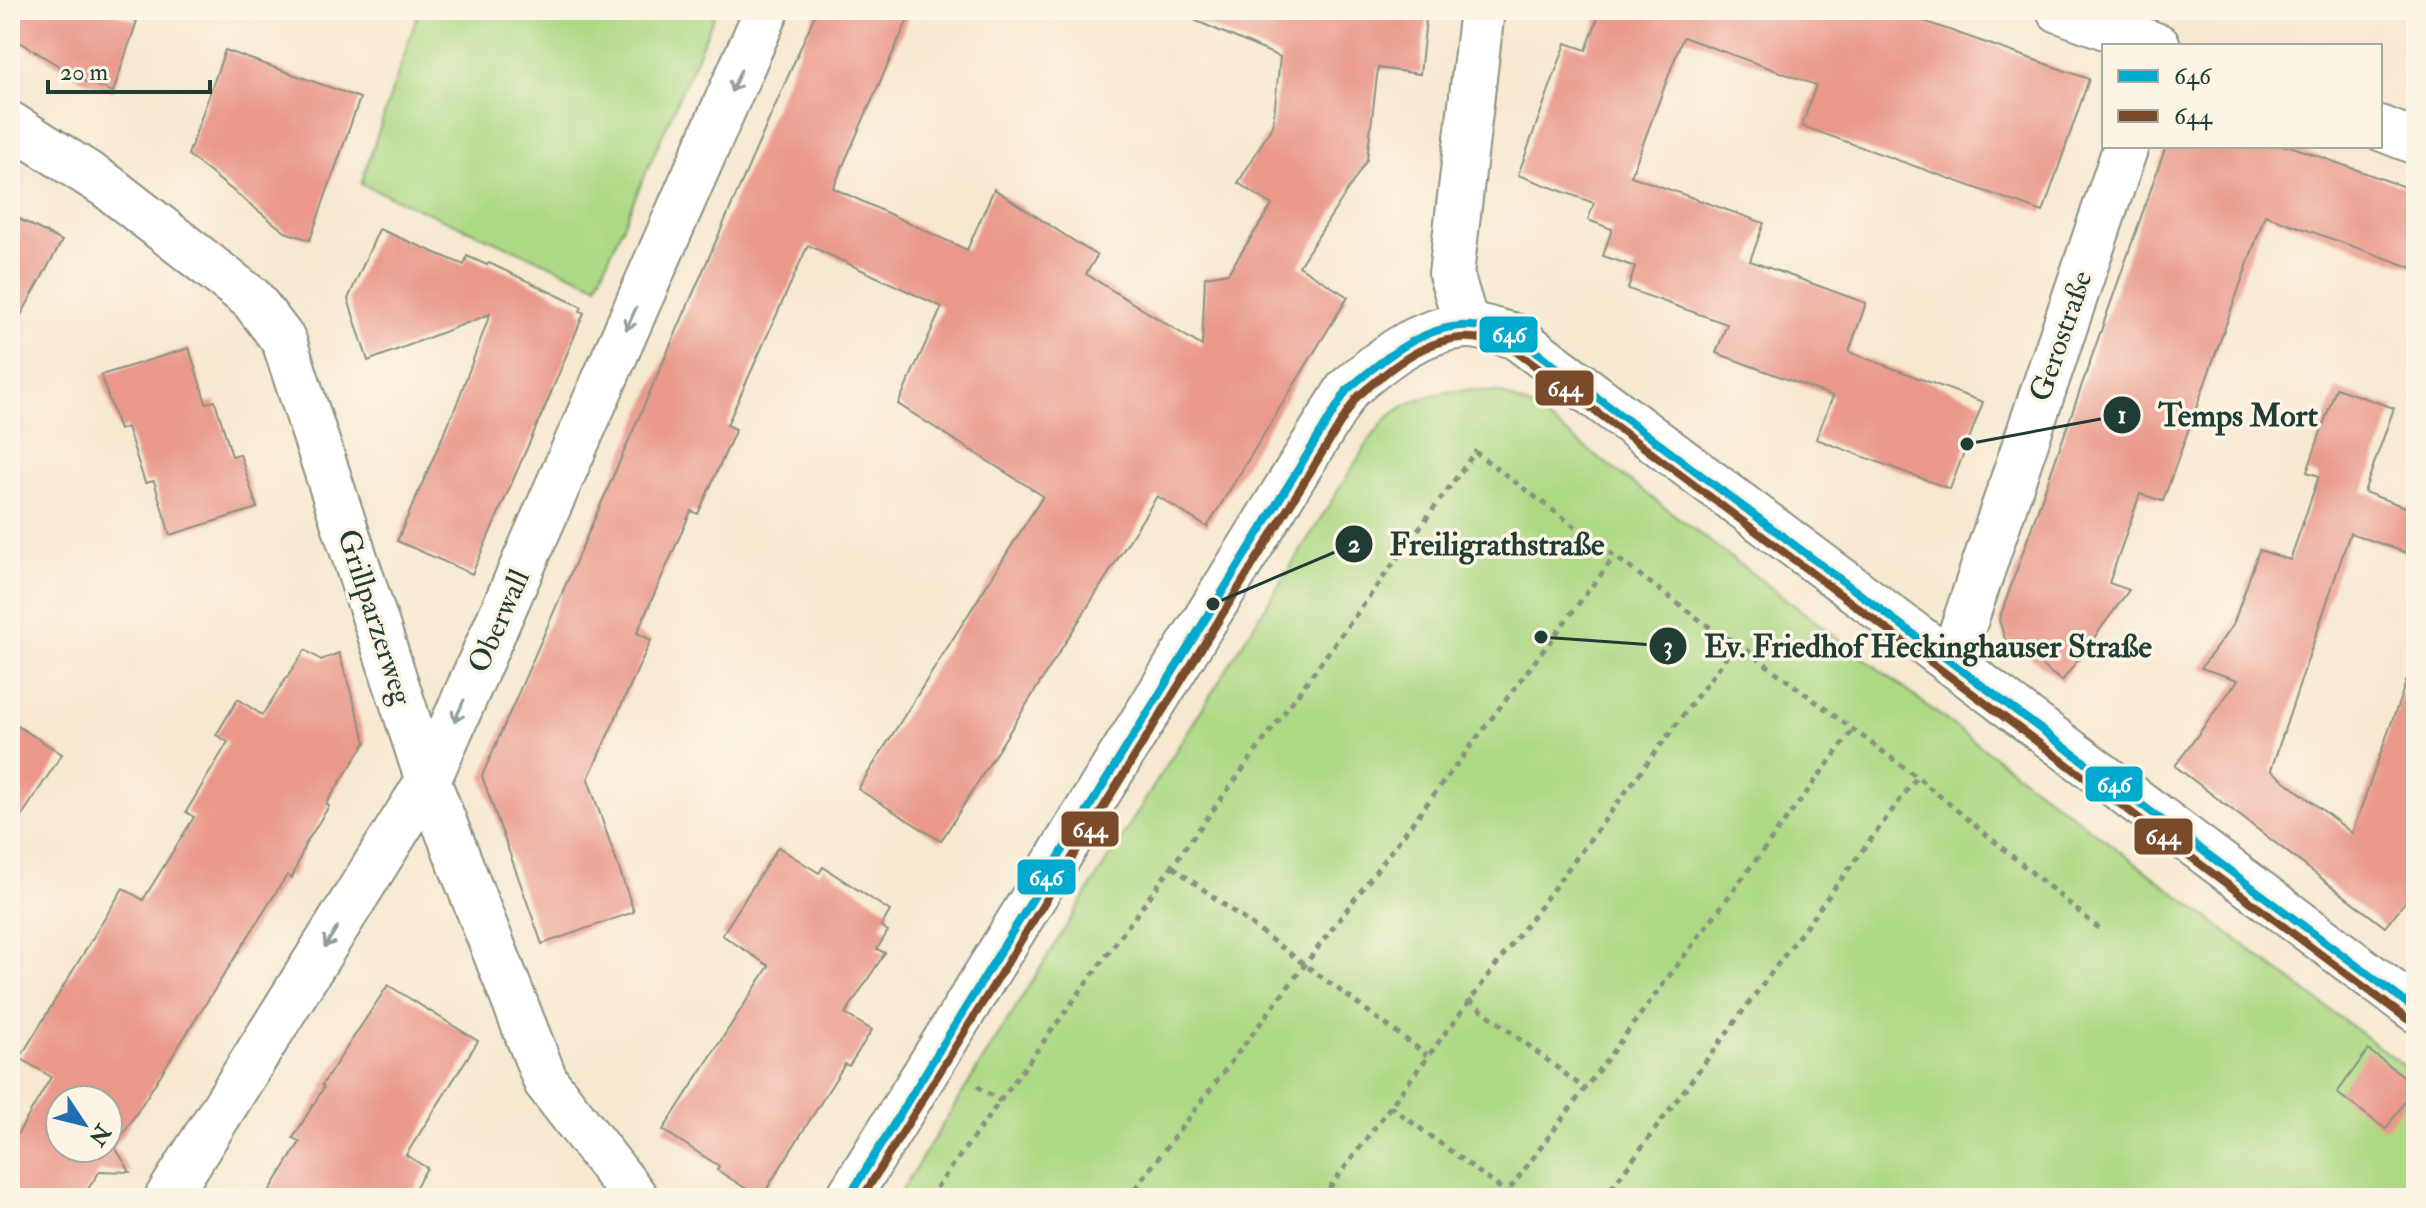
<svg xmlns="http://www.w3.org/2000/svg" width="2426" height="1208" font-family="'IM FELL Double Pica',serif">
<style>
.green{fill:#add985;stroke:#668b5c;stroke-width:2}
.building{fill:#e9988a;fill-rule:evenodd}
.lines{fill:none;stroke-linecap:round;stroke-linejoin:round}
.street-casing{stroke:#8b9282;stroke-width:48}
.secondary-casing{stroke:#8b9282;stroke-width:48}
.path{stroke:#8b9282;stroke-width:5;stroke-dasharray:6 6;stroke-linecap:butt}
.street{stroke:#fff;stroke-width:44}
.secondary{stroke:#fff;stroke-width:44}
.bus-1-casing{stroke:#fcf5e5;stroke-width:14}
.bus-2-casing{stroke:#fcf5e5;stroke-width:14}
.bus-1{stroke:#00a9ce;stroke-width:8}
.bus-2{stroke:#7a4b2a;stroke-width:8}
.oneway{stroke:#8f9e9a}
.labels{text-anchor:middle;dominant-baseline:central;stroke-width:7;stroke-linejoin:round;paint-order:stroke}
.street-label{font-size:30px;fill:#1f3d34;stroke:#fcf5e5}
.leader{fill:none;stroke:#1f3d34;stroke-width:3}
.callout-dot{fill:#1f3d34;stroke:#fcf5e5;stroke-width:3}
.mark-label{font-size:24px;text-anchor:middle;font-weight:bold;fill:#fff}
.callout-label{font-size:32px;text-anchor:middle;font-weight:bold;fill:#1f3d34;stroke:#fcf5e5;stroke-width:7;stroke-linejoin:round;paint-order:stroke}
.line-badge{stroke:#fcf5e5;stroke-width:3}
.badge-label{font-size:22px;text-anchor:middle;font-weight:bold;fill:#fff}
</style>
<rect width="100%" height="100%" fill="#fcf5e5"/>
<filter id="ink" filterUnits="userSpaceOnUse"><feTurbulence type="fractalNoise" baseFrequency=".0125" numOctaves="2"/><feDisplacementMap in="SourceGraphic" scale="16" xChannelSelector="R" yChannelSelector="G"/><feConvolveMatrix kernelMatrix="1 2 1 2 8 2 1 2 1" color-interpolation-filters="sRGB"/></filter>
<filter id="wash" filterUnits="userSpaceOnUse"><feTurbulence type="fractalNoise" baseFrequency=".006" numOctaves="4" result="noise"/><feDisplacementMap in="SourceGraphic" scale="32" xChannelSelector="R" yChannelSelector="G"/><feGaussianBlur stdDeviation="1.8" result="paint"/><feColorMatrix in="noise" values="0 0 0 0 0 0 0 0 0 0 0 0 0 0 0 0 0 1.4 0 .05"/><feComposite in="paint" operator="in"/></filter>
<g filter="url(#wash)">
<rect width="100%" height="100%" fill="#f7e8d0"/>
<!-- green -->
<g class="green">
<polygon points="419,10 717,10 597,285 361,184"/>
<path d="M1470,390L1500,393L1533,408L2416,1075V1198H897L1367,444C1373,436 1379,426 1387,419C1409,398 1442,391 1470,390Z"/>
</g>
<g id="blocks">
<!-- building -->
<g class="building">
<polygon points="10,10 104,10 137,21 113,92 82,80 10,36"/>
<polygon points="817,10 912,10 833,188 967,250 994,189 1097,256 1086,274 1202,346 1205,277 1228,273 1272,205 1238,183 1273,125 1280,57 1171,10 1427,10 1420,74 1378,68 1367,160 1299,266 1348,297 1207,527 1157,496 941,841 858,789 1043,496 898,404 942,307 808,245 727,425 736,429 698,514 691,511 637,633 651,640 588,779 634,912 542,944 482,776"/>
<polygon points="1601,10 1892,10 2089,79 2043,212 1802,126 1816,85 1683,37 1631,176 1764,223 1750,261 1866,303 1849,352 1983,402 1950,489 1816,439 1833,396 1716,353 1727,324 1628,289 1635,267 1603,256 1612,229 1588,220 1594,203 1518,175 1566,43 1586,50"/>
<polygon points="225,50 360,98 310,240 285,232 188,155"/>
<polygon points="2166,146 2290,146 2416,191 2416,269 2265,215 2163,501 2140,494 2109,583 2129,590 2062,681 2005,639 1999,620"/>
<polygon points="10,214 62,241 10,335"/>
<polygon points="379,229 464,265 467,256 487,265 489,263 582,307 580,311 584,313 545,407 472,574 397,541 456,406 490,314 368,361 348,299"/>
<polygon points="189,348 206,403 215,401 232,456 240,454 257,508 170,535 154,481 145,483 127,427 119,430 101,375"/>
<polygon points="2336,388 2394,408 2364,492 2416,511 2416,556 2350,533 2271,770 2352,833 2410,671 2416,672 2416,888 2385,927 2175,766 2238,680 2201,668 2233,625 2259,550 2290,560 2319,476 2307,472"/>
<path d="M305,650L321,660L339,653L366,742L326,804L329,806L305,845L292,878L287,875L115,1147L130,1172L100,1171L82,1198H10V1147L51,1077L20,1058L123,888L143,900L194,817L186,812L228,742L216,735L238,699L262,715ZM60,1100H108V1148H60Z"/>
<polygon points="10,721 62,754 10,834"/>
<polygon points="778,847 819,873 823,867 890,911 881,926 888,931 877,949 885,953 845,1014 872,1030 849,1066 845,1064 761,1198 717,1170 719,1166 663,1130 769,966 722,935"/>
<polygon points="388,985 478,1041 406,1155 427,1168 409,1198 265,1198 300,1142 293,1138 324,1087 322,1085"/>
<polygon points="2368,1050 2416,1085 2386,1129 2337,1093"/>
</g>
</g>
</g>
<g filter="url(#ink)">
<use href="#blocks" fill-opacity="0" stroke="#8b9282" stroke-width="2"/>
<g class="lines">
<defs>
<g id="street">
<polyline points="2059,10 2158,46"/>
<polyline points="10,124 107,186 252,299 284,341 428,781 546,1082 636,1198"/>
<polyline points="2380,128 2416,142"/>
<polyline points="1951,663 2126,146"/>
<polyline points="167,1198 428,781 767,10"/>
</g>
<g id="secondary">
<polyline points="1467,326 1451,274 1482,10"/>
<path d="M848,1198L1347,390C1381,360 1418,329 1466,326C1481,325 1500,333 1515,336L2416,1010"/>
</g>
</defs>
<!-- street casing -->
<use href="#street" class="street-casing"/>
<!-- secondary casing -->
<use href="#secondary" class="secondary-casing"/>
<!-- path -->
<g class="path">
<polyline points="1173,867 1427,1055"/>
<polyline points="1469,1000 1585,1089"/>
<polyline points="977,1086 1000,1101"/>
<polyline points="1390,1106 1507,1193"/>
<polyline points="929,1198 1475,452 1720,635 1737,643 1917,777 2101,930"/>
<polyline points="1128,1198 1614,557"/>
<polyline points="1322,1198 1737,643"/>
<polyline points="1503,1198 1854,729"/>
<polyline points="1604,1198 1917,777"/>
</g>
<!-- street -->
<use href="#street" class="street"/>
<!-- secondary -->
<use href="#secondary" class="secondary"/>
<defs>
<path id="bus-1" d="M848,1198L1347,390C1381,361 1424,323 1472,326C1487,327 1501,333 1515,336L2416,1010"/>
<path id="bus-2" d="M862,1198L1356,398C1387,371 1428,334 1473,338C1485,339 1498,344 1510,347L2407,1019L2416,1021"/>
</defs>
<!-- bus-1 casing -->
<use href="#bus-1" class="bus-1-casing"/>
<!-- bus-2 casing -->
<use href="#bus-2" class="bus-2-casing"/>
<!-- bus-1 -->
<use href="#bus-1" class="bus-1"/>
<!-- bus-2 -->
<use href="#bus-2" class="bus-2"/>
</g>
<!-- one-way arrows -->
<defs><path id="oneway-shaft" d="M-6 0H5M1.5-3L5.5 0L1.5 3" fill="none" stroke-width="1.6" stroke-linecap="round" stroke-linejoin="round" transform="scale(2)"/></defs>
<g class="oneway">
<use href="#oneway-shaft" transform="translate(736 81) rotate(114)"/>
<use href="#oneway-shaft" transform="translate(631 319) rotate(114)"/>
<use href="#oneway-shaft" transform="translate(459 711) rotate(114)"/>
<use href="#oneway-shaft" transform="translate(331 937) rotate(122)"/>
</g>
</g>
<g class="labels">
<!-- street labels -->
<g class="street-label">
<text transform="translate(2061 336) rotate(-71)">Gerostraße</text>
<text transform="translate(375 617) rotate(72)">Grillparzerweg</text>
<text transform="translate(499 621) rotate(-66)">Oberwall</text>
</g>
</g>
<!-- callouts -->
<path class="leader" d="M1967 444L2122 415M1213 604L1354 544M1541 637L1668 646"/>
<g class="callout-dot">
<circle cx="1967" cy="444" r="8"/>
<circle cx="1213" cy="604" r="8"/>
<circle cx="1541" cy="637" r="8"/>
<circle cx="2122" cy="415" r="20"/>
<circle cx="1354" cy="544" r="20"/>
<circle cx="1668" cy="646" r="20"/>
</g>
<g class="mark-label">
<text x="2122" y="423">1</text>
<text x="1354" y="552">2</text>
<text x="1668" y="654">3</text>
</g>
<g class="callout-label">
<text x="2238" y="426">Temps Mort</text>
<text x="1497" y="555">Freiligrathstraße</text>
<text x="1928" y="657">Ev. Friedhof Heckinghauser Straße</text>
</g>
<g class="line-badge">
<rect x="1478" y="315" width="61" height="39" rx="8" fill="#00a9ce"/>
<rect x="1534" y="369" width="61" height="38" rx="8" fill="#7a4b2a"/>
<rect x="2084" y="765" width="60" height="38" rx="8" fill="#00a9ce"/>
<rect x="1060" y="810" width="60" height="38" rx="8" fill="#7a4b2a"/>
<rect x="2133" y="817" width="61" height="39" rx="8" fill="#7a4b2a"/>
<rect x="1016" y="858" width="61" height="38" rx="8" fill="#00a9ce"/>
</g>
<g class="badge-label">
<text x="1509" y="342">646</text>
<text x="1565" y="396">644</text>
<text x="2114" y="792">646</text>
<text x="1090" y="837">644</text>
<text x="2163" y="844">644</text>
<text x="1046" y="885">646</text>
</g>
<!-- margin -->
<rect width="2426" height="1208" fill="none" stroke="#fcf5e5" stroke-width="40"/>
<!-- legend -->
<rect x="2102" y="44" width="280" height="104" fill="#fcf5e5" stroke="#a4ab9e" stroke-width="2"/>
<rect x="2118" y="70" width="40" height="12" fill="#00a9ce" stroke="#a4ab9e" stroke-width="2"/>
<text x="2174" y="84" font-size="24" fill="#1f3d34">646</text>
<rect x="2118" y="110" width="40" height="12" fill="#7a4b2a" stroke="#a4ab9e" stroke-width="2"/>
<text x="2174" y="124" font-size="24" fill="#1f3d34">644</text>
<!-- north arrow -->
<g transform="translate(84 1124) rotate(125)"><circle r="38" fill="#fcf5e5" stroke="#a4ab9e" stroke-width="2"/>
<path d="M0-6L14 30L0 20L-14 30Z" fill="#1f6fb2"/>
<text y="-12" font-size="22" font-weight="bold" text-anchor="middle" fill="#1f3d34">N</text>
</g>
<!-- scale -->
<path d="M48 80v12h162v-12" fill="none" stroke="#1f3d34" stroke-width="4"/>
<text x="60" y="80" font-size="24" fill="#1f3d34" stroke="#fcf5e5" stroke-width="6" paint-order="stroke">20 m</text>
</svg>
